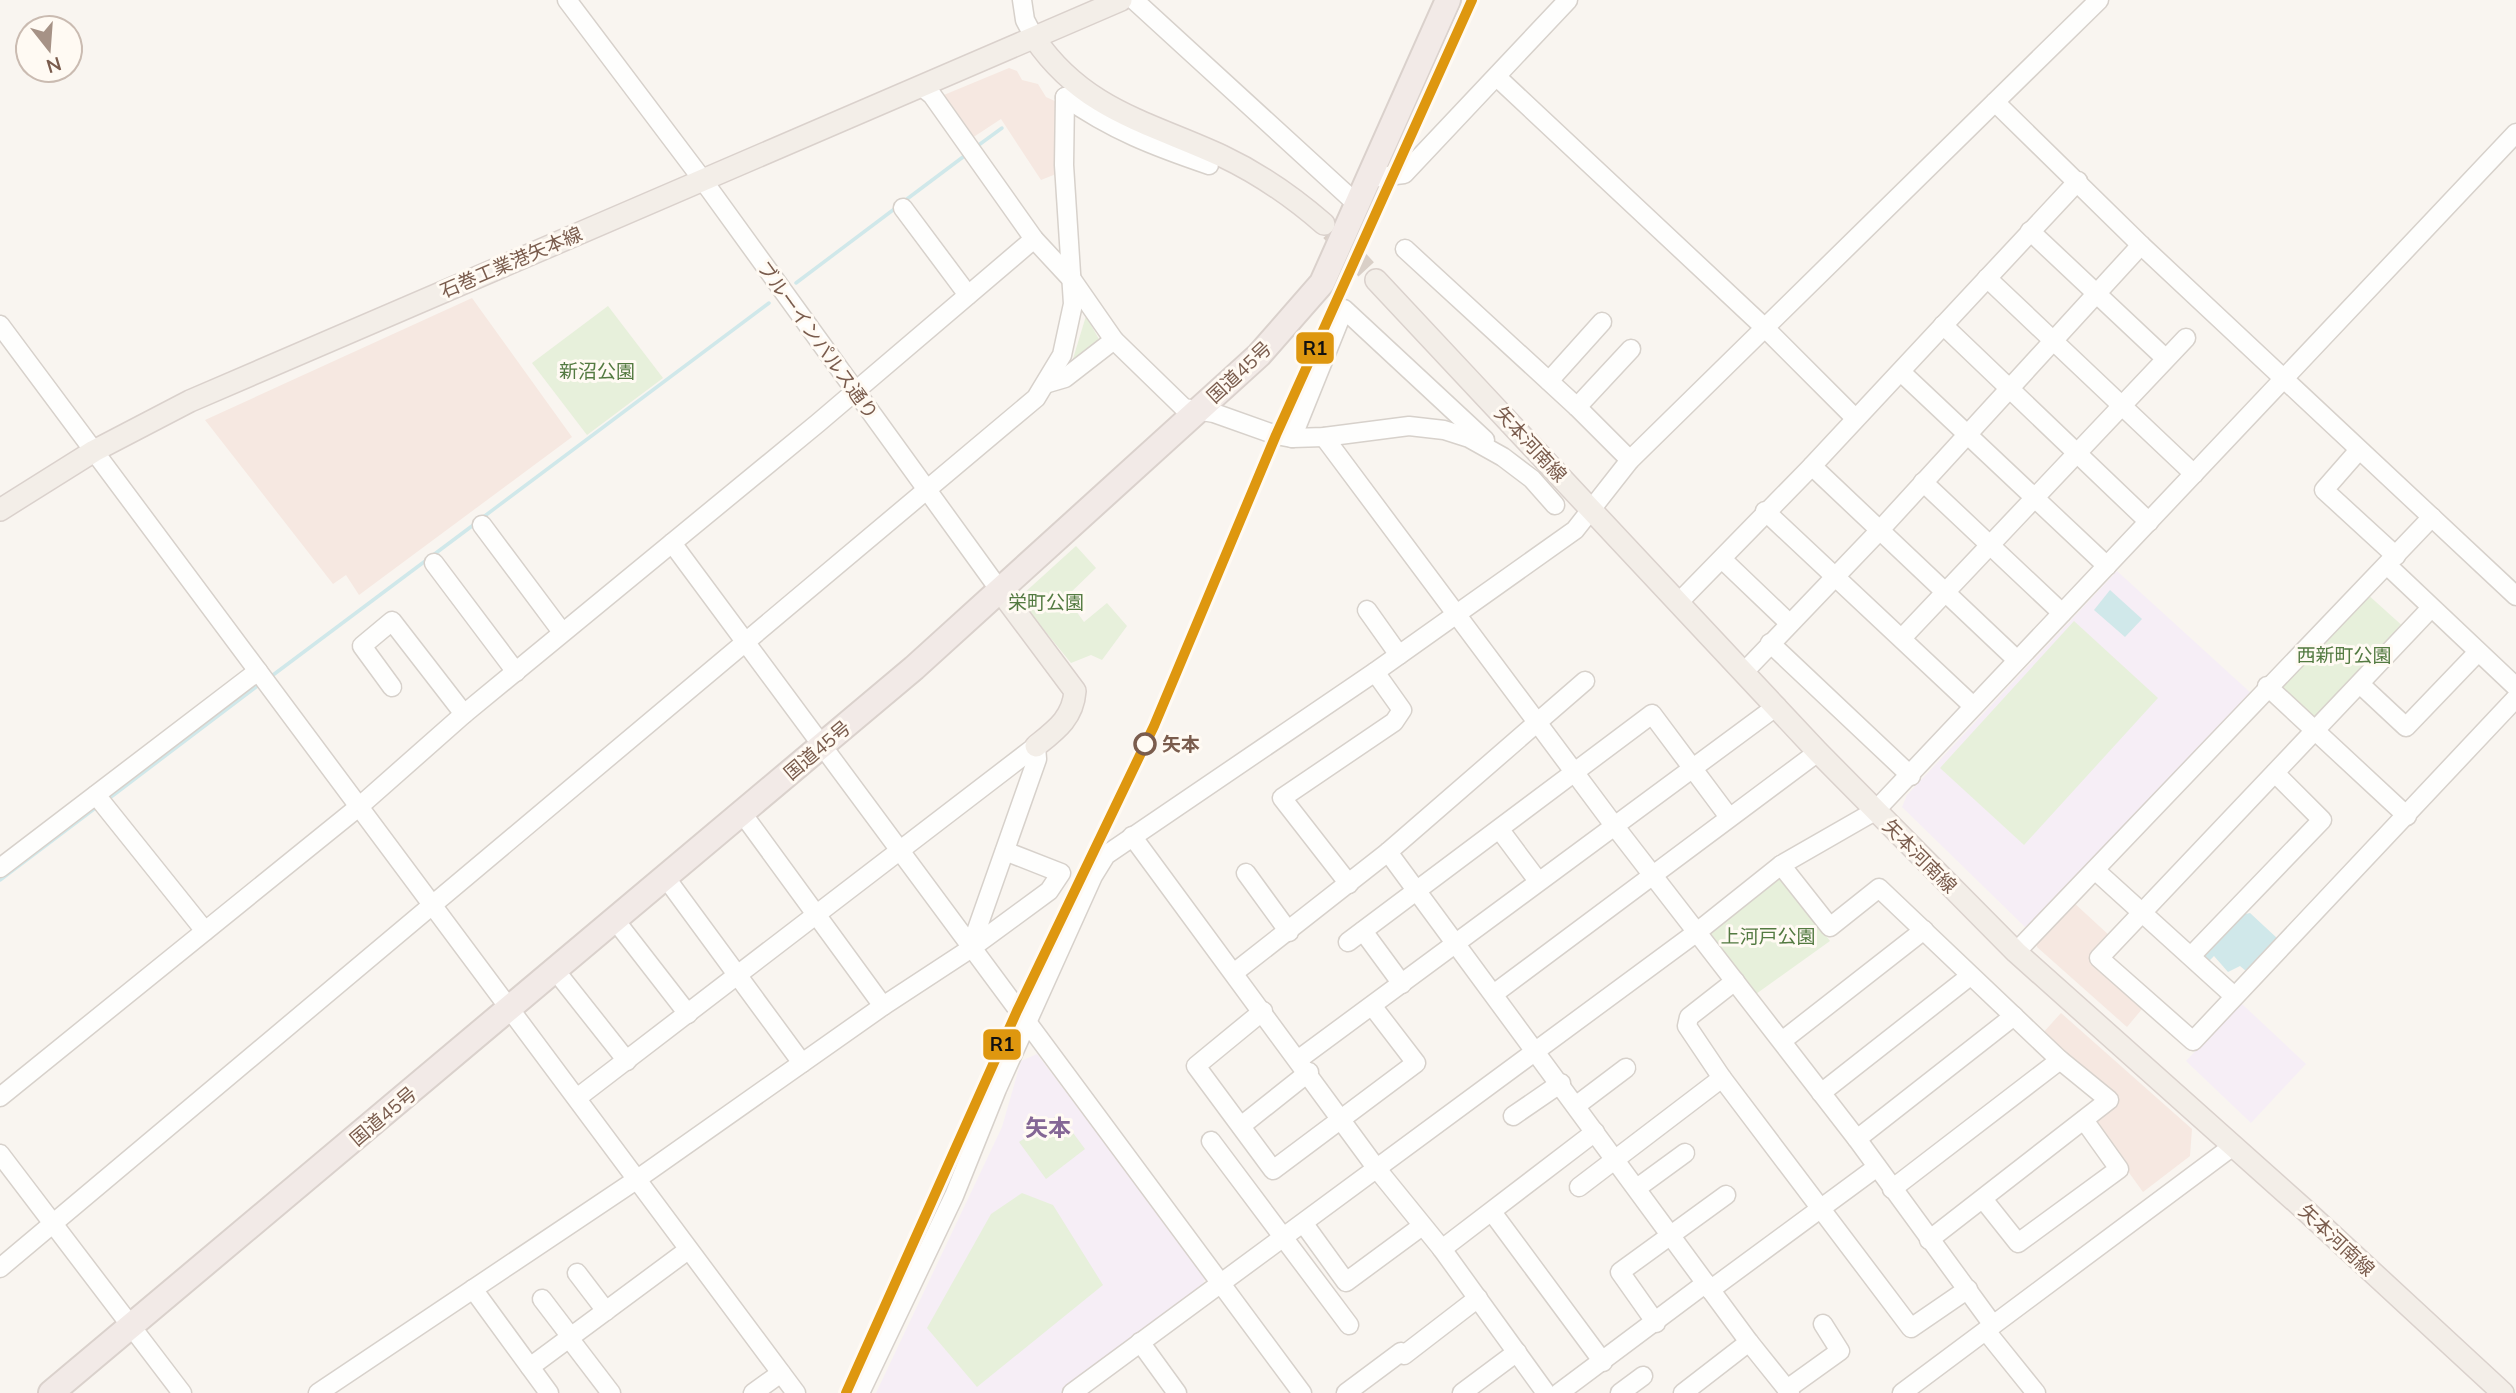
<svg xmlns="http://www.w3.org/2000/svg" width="2516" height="1393" font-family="Mulish,'Noto Sans JP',sans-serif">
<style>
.commercial{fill:#f6e8e1}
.education{fill:#f6eef6}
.green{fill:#e7f0db}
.water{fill:#d0e8ea}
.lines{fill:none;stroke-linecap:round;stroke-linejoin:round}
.stream{stroke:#d0e8ea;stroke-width:3.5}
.major-tunnel{stroke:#d9cfc7;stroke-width:21;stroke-dasharray:21 10;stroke-linecap:butt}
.minor-casing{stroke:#d7d1cb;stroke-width:21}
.major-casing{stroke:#dad1cc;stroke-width:24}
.highway-casing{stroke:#dad1cc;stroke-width:28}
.minor{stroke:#fefefd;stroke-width:18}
.major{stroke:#f3eee8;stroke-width:21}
.highway{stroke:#f2eae7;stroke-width:24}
.rail-1-casing{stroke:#fffaf3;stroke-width:16}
.rail-1{stroke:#de970f;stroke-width:10}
.stop-dot{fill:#fffaf3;stroke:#7a5c4d;stroke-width:3.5}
.labels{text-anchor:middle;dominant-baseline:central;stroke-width:6;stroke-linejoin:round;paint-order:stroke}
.street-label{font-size:19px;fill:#7a5c4d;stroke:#fffaf3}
.park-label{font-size:19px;fill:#537a41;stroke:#fffaf3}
.stop-label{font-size:19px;font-weight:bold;fill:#7a5c4d;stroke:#fffaf3;text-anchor:start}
.quarter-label{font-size:23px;font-weight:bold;fill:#846695;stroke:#fffaf3}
.line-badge{stroke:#fffaf3;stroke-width:2.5}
.pale-badge-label{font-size:19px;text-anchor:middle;font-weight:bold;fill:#111}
</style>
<rect width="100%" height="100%" fill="#f9f5f0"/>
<!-- commercial -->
<g class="commercial">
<polygon points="1009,68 1017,71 1022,80 1038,84 1046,97 1057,102 1056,174 1041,180 1001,119 972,138 939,97"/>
<polygon points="472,298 572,437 359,595 346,575 333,584 205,420"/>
<polygon points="2073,902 2111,937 2092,959 2142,1009 2127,1027 2037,947 2037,939"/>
<polygon points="2061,1013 2192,1129 2190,1156 2143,1192 2096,1127 2097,1118 2117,1101 2042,1034"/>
</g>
<!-- education -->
<g class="education">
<polygon points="2117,571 2252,694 2035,928 2025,927 1902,807 1907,795"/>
<polygon points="2241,1003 2306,1064 2251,1123 2186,1061"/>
<polygon points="1037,1054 1206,1277 1201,1288 1063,1393 876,1393 1002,1127 1021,1061"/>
</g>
<!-- green -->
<g class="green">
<polygon points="608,306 663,378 587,435 532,363"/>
<polygon points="1086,316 1100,341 1072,362"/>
<polygon points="1076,546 1096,568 1066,597 1084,622 1107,603 1127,626 1102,660 1091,655 1071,663 1022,603 1022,595"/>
<polygon points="2366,593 2406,629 2322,717 2314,718 2284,691 2282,681"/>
<polygon points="2074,621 2158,698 2024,845 1940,768"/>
<polygon points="1781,876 1830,941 1756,994 1708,930"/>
<polygon points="1059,1114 1085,1149 1046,1179 1019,1142"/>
<polygon points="1022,1193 1053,1205 1103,1285 977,1387 927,1328 991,1214"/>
</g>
<!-- water -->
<g class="water">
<polygon points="2110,590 2142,619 2125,637 2094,610"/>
<polygon points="2250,913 2278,939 2246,971 2240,966 2228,972 2214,956 2209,961 2201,953 2241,915"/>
</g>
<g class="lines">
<!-- stream -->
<g class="stream">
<polyline points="976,147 1002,128"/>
<polyline points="903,202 967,154"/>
<polyline points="796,283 897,207"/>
<polyline points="482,518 769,303"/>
<polyline points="269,678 476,523"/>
<polyline points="107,800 260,684"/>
<polyline points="0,880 98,806"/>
</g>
<!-- major-tunnel -->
<polyline class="major-tunnel" points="1331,231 1376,280"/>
<defs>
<g id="minor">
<polyline points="567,0 702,179 1001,592"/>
<polyline points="1022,0 1025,20 1035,39"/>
<polyline points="1134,0 1359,206"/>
<polyline points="1498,78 1765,328 1855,418"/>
<polyline points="922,87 932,95 1034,239 1073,281 1114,340 1184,408 1214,413 1276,435 1292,438 1324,437 1409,426 1444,430 1469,438 1503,457 1532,479 1555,505"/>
<path d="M1065,97C1111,130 1156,147 1209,165"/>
<polyline points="1995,102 2141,245 2516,596"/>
<polyline points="1371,178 1404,174 1568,0"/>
<polyline points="903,208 968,295"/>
<polyline points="2030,231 2165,358"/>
<polyline points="1405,249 1577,407 1630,460"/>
<polyline points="1987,278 2194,474"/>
<polyline points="0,325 796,1393"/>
<polyline points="1943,325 2149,522"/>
<polyline points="1901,372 2107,566"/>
<polyline points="1549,381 1602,322"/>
<polyline points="1048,383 1065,378 1114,340"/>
<polyline points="1577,407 1631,349"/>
<polyline points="1324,437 1613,824 1857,1139 1993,1325"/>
<polyline points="1292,438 1344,309 1485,440"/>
<polyline points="2359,450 2324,490 2396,556"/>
<polyline points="1812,466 2017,660"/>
<polyline points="1923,482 2062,613"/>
<polyline points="1765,511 1973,706"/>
<polyline points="482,525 562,632"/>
<polyline points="672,543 1302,1393"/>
<polyline points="1722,559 1789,623"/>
<polyline points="434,563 516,672"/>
<polyline points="2387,565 2516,687"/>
<polyline points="1679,602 1812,466 2078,181"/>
<polyline points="2431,608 2099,958 2193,1041 2516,698"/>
<polyline points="1367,610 1399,655"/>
<polyline points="1902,638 2186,338"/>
<polyline points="1770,643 1911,776"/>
<polyline points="1744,672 1880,530 2141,245"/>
<polyline points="2361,685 2406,727 2478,652"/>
<polyline points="2267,686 2407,816"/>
<polyline points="392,687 362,646 392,621 464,714"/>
<polyline points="96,795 205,931"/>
<polyline points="742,813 883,1006"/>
<polyline points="1500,830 1538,881"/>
<polyline points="1132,836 1377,1169 1442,1249 1546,1393"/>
<polyline points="1388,852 1749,1342 1790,1393"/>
<polyline points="1781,865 1830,927 1879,888 2060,1060 2109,1100 1929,1240"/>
<polyline points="0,868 258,671"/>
<polyline points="2095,870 2234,996"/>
<polyline points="1246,873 1289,932"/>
<polyline points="666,878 802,1063"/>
<polyline points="1349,884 1282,798 1394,722 1402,710 1375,672"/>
<polyline points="615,920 688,1014"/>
<polyline points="1363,931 1402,984"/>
<polyline points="1348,942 1652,714 1729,817"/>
<polyline points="970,949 1049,891 1061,873 1005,851"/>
<polyline points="2016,952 2432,517"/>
<polyline points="2191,956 2322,820 2275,773"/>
<polyline points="555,970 627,1061"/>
<polyline points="1235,972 1388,852 1585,681"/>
<polyline points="1735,981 1689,1017 1687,1026 1722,1078 1911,1328 1968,1289"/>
<polyline points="1495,993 1818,752"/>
<polyline points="1263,1011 1196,1066 1273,1170 1416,1063 1373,1007"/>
<polyline points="1782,1041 1924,930"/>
<polyline points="1299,1059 1777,706"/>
<polyline points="1821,1093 1970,976"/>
<polyline points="0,1097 361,805 464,714 818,423 1034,239"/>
<polyline points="577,1098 1036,746"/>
<polyline points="1577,1105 1626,1068"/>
<polyline points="1513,1116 1561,1083"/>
<polyline points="1241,1126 1309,1072"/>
<polyline points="1857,1139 2014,1016"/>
<polyline points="1211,1141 1349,1325"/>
<polyline points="0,1154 182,1393"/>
<polyline points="1579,1187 1722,1078"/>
<polyline points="1637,1188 1685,1153"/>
<polyline points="1892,1189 2060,1060"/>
<polyline points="1983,1199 2018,1243 2119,1169 2084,1120"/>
<polyline points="1492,1212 1603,1362"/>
<polyline points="1304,1224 1346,1282 1422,1226"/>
<polyline points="1442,1249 1595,1132"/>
<polyline points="0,1268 1036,398 1062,355 1073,304 1064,165 1065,97"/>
<polyline points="577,1273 606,1311"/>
<polyline points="473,1289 549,1393"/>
<polyline points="1710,1290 1877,1167"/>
<polyline points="542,1299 571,1337"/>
<polyline points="1656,1323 1620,1272 1726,1195"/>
<polyline points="1986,1331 2036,1393"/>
<polyline points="569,1338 611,1393"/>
<polyline points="1140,1342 1177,1393"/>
<polyline points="530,1367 688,1250"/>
<polyline points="1787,1389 1840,1351 1823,1324"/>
<polyline points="318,1393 636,1180 883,1006 970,949 1037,759 1036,746"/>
<polyline points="753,1393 781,1373"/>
<polyline points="860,1393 954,1196 997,1089 1093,876 1106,855 1375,672 1575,530 1630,460 2099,0"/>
<polyline points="1072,1393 1697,932 1781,865 1875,811 2516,133"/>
<polyline points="1346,1393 1401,1352 1404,1355 1478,1298"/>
<polyline points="1462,1393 1517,1352"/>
<polyline points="1559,1393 1706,1283"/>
<polyline points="1620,1393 1643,1376"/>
<polyline points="1683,1393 1749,1342"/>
<polyline points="1902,1393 2233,1146"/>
</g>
<g id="major">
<path d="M1035,39C1084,110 1148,122 1222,156C1260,174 1293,197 1324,224"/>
<polyline points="1376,280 1818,752 2016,952 2305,1210 2503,1393"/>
<polyline points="0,510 94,451 190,401 1121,0"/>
<path d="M1001,592L1075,691C1073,718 1056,730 1036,746"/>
</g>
<polyline id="highway" points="51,1393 914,668 1259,355 1322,283 1448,0"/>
</defs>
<!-- minor casing -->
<use href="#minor" class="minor-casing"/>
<!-- major casing -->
<use href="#major" class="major-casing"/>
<!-- highway casing -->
<use href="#highway" class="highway-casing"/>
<!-- minor -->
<use href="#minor" class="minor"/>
<!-- major -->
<use href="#major" class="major"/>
<!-- highway -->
<use href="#highway" class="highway"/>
<defs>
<polyline id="rail-1" points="846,1393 1017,1011 1154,726 1276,435 1472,0"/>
</defs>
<!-- rail-1 casing -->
<use href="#rail-1" class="rail-1-casing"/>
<!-- rail-1 -->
<use href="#rail-1" class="rail-1"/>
</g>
<!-- markers -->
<circle class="stop-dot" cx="1145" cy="744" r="10"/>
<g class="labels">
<!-- street labels -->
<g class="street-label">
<text transform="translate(511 262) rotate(-23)">石巻工業港矢本線</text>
<text transform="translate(818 340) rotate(54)">ブルーインパルス通り</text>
<text transform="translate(1239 372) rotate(-43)">国道45号</text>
<text transform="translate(1531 444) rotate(47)">矢本河南線</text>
<text transform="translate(817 750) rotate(-40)">国道45号</text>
<text transform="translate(1920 856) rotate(45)">矢本河南線</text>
<text transform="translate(383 1116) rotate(-40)">国道45号</text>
<text transform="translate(2337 1240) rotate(43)">矢本河南線</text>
</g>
<!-- park labels -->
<g class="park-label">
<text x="597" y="371">新沼公園</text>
<text x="1046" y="602">栄町公園</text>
<text x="2344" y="655">西新町公園</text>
<text x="1768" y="936">上河戸公園</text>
</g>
<!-- stop labels -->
<g class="stop-label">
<text x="1162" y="744">矢本</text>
</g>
<!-- quarter labels -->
<g class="quarter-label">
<text x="1048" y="1127">矢本</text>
</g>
</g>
<g class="line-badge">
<rect x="1295" y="331" width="40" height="34" rx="7" fill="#de970f"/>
<rect x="982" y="1028" width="40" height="33" rx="7" fill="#de970f"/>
</g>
<g class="pale-badge-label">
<text x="1315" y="355">R1</text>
<text x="1002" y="1051">R1</text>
</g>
<!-- north arrow -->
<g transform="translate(49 49) rotate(163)"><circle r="33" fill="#fffaf3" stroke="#cabbb1" stroke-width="2"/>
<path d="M0-5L12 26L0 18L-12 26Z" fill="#a69286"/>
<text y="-10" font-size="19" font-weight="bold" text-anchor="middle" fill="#7a5c4d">N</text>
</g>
</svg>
